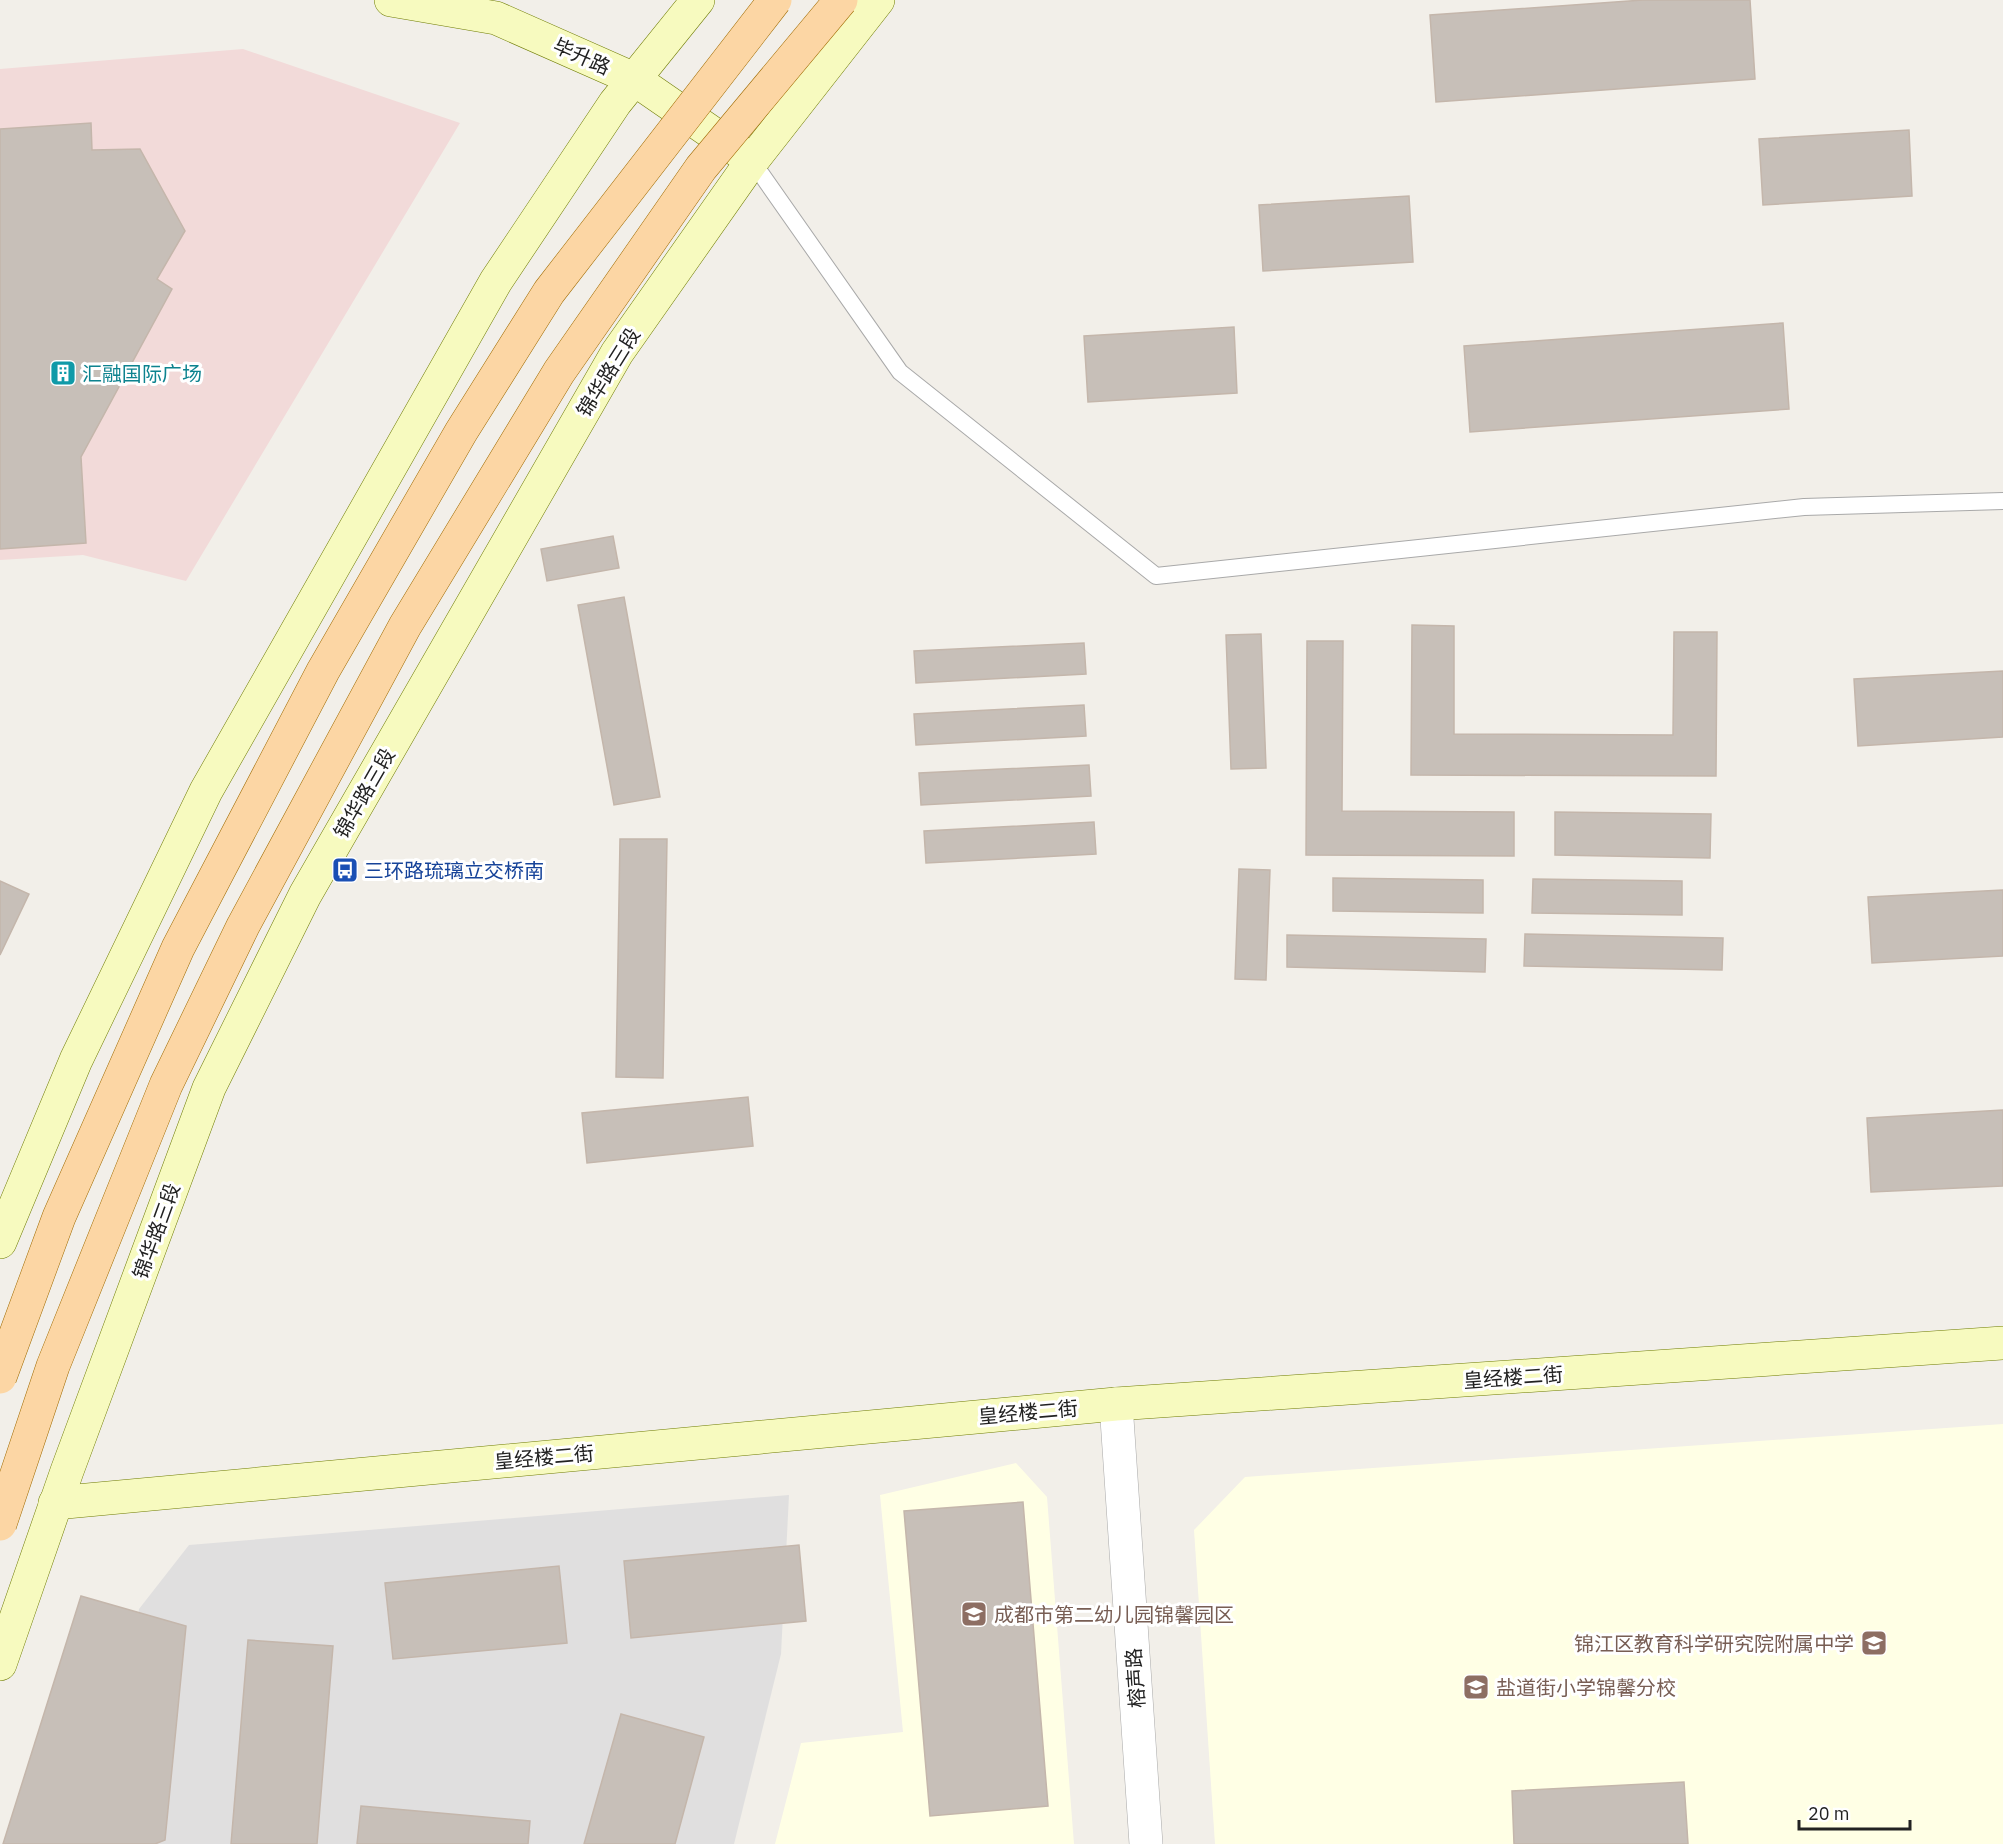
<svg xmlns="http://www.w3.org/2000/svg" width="2003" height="1844" font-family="'IBM Plex Sans','Noto Sans SC',sans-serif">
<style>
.residential{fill:#e0dfdf}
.commercial{fill:#f2dad9}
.education{fill:#ffffe5}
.building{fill:#c7bfb8;stroke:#c4b6ab;stroke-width:1.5}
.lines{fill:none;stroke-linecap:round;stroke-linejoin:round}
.lane-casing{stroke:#a9a9a9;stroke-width:18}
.street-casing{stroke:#a9a9a9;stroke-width:34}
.secondary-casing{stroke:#707d05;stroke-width:34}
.lane{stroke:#fff;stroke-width:16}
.street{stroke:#fff;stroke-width:33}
.secondary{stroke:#f7fabf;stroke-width:33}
.primary-bridge-casing{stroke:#a06b00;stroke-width:34;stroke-linecap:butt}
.primary-bridge{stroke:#fcd6a4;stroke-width:33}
.labels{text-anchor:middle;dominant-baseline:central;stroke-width:6;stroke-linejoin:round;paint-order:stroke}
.street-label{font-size:20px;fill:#222;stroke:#fff}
.culture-label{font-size:20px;fill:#0d838f;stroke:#fff;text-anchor:start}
.transit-label{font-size:20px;fill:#164399;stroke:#fff;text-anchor:start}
.education-label{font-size:20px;fill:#785e54;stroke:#fff;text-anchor:start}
</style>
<rect width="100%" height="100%" fill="#f2efe9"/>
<!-- residential -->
<polygon class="residential" points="789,1495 781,1654 734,1844 112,1844 139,1609 189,1545"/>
<!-- commercial -->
<polygon class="commercial" points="243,49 460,123 186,581 83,555 0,560 0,69"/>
<!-- education -->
<g class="education">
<polygon points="2003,1424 2003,1844 1215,1844 1194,1530 1245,1477"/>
<polygon points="1016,1463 1047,1497 1074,1844 775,1844 801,1743 903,1732 880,1495"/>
</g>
<!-- building -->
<g class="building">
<polygon points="1643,0 1750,0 1755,79 1436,102 1430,15"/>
<polygon points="91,123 92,150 140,149 185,231 157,279 172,289 81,457 86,543 0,549 0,129"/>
<polygon points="1909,130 1912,196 1763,205 1759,139"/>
<polygon points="1409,196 1413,262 1263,271 1259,205"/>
<polygon points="1783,323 1789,409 1470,432 1464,346"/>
<polygon points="1234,327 1237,393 1088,402 1084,336"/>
<polygon points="613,536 619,568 547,581 541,549"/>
<polygon points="624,597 660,797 614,805 578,605"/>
<polygon points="1412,625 1454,626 1454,734 1673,735 1674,632 1717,632 1716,776 1411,775"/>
<polygon points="1261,634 1266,768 1231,769 1226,635"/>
<polygon points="1307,641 1343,641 1342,811 1514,812 1514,856 1306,855"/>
<polygon points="1084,643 1086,674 916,683 914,651"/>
<polygon points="2003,671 2003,737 1858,746 1854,679"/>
<polygon points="1084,705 1086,736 916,745 914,714"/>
<polygon points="1089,765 1091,796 921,805 919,773"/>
<polygon points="1555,812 1711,814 1710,858 1555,855"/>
<polygon points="1094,822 1096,854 926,863 924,831"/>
<polygon points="620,839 667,839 663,1078 616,1077"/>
<polygon points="1239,869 1270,870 1266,980 1235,979"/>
<polygon points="1333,878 1483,880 1483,913 1333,911"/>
<polygon points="1533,879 1682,881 1682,915 1532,913"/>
<polygon points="0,881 29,894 0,955"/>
<polygon points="2003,890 2003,956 1872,963 1868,897"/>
<polygon points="1525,934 1723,938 1722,970 1524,966"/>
<polygon points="1287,935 1486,939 1485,972 1287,967"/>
<polygon points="748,1097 753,1146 587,1163 582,1113"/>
<polygon points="2003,1110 2003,1186 1871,1192 1867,1118"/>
<polygon points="1023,1502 1048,1806 930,1816 904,1511"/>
<polygon points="799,1545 806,1621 631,1638 624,1561"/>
<polygon points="559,1566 567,1643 393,1659 385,1583"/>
<polygon points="81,1596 186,1626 165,1840 155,1844 3,1844"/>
<polygon points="248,1640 333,1646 317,1844 231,1844"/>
<polygon points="621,1714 704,1737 675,1844 584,1844"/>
<polygon points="1684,1782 1688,1844 1514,1844 1512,1791"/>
<polygon points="361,1806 530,1821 528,1844 357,1844"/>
</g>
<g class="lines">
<defs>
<polyline id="lane" points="752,161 900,372 1156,576 1804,507 2003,501"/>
<polyline id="street" points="1116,1404 1146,1844"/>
<g id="secondary">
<polyline points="391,0 496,18 634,79 747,157"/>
<polyline points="0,1242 76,1060 206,791 496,281 615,103 698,0"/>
<polyline points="55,1503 1116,1404 2003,1343"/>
<polyline points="0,1664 67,1471 209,1088 305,895 617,353 752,161 878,0"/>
</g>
</defs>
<!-- lane casing -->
<use href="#lane" class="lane-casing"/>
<!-- street casing -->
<use href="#street" class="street-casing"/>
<!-- secondary casing -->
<use href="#secondary" class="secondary-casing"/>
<!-- lane -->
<use href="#lane" class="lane"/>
<!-- street -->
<use href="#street" class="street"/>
<!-- secondary -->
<use href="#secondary" class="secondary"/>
<defs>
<g id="primary-bridge">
<polyline points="0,1377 59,1217 178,948 323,671 461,432 549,292 775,0"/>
<polyline points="0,1524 53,1366 166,1085 243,926 405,626 559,372 701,168 841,0"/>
</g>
</defs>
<!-- primary-bridge casing -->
<use href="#primary-bridge" class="primary-bridge-casing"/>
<!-- primary-bridge -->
<use href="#primary-bridge" class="primary-bridge"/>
</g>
<!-- icons -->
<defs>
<symbol id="building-square" viewBox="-11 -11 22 22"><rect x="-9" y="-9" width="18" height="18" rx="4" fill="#0f9aa8" stroke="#fff"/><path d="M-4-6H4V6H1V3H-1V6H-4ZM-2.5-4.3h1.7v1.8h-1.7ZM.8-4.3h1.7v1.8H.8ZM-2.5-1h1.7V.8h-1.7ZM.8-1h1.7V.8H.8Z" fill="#fff"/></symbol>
<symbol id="bus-square" viewBox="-11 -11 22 22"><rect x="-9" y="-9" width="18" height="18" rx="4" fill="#1a4fb4" stroke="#fff"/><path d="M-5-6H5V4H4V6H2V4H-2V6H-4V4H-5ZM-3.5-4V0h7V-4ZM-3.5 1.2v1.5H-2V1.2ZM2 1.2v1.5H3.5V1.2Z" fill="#fff"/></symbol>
<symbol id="school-square" viewBox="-11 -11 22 22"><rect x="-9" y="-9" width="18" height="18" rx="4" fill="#8d6e63" stroke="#fff"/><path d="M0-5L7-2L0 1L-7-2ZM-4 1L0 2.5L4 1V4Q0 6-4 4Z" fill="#fff"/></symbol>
</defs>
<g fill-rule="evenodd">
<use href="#building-square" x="48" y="358" width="30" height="30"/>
<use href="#bus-square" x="330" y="855" width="30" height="30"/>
<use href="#school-square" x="959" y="1599" width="30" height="30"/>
<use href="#school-square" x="1859" y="1628" width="30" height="30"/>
<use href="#school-square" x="1461" y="1672" width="30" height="30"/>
</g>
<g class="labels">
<!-- street labels -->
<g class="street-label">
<text transform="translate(582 56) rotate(24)">毕升路</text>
<text transform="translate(608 372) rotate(-58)">锦华路三段</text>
<text transform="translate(364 793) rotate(-60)">锦华路三段</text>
<text transform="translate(156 1231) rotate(-70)">锦华路三段</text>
<text transform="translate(1513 1377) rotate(-4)">皇经楼二街</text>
<text transform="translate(1028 1412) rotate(-5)">皇经楼二街</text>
<text transform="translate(544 1457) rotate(-5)">皇经楼二街</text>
<text transform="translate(1135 1678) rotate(-94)">榕声路</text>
</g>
<!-- culture labels -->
<g class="culture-label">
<text x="82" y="373">汇融国际广场</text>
</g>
<!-- transit labels -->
<g class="transit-label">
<text x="364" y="870">三环路琉璃立交桥南</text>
</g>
<!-- education labels -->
<g class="education-label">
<text x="994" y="1614">成都市第二幼儿园锦馨园区</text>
<text x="1854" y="1643" text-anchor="end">锦江区教育科学研究院附属中学</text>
<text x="1496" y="1687">盐道街小学锦馨分校</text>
</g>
</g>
<!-- scale -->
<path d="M1799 1820v9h111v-9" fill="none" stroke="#222222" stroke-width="3"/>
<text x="1808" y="1820" font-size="18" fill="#222222" stroke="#ffffff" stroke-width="4.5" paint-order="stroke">20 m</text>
</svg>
